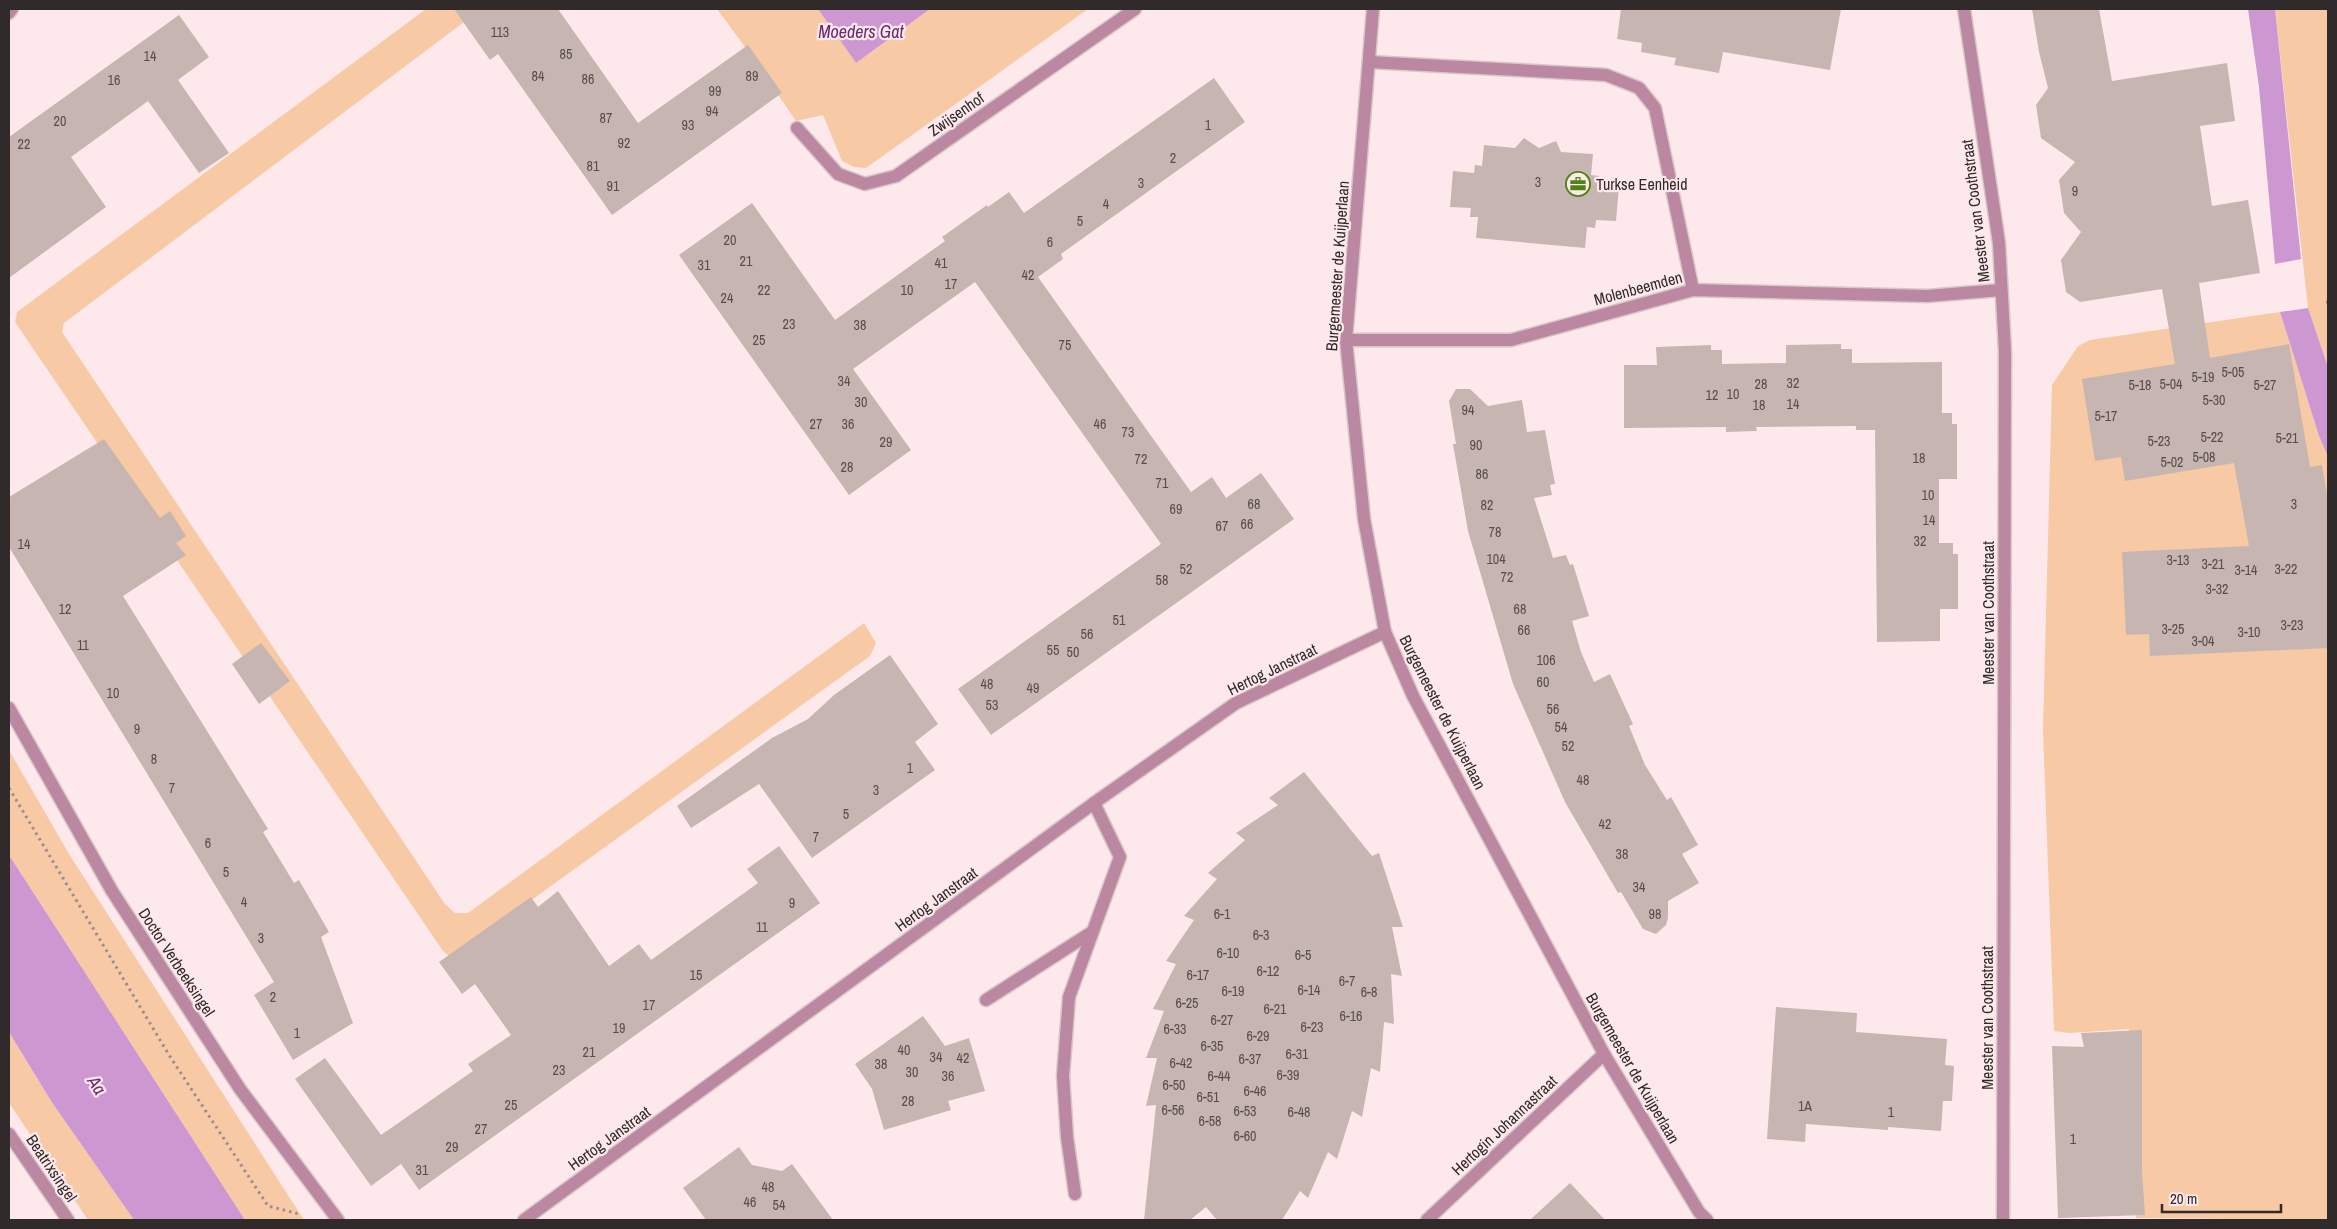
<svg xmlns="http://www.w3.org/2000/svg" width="2337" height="1229" font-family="'Archivo Narrow',sans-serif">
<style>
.green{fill:#f7c9a4}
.water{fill:#cd98d2}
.building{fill:#c7b5b1}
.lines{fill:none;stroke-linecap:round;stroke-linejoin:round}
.lane-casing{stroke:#d8c7c8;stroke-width:15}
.street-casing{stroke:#d8c7c8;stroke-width:15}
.path{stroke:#9b8d8f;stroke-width:3;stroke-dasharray:2.5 4;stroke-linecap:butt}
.lane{stroke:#bb87a1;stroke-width:12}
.street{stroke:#bb87a1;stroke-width:12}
.labels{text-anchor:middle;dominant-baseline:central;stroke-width:4.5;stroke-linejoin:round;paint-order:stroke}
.number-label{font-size:14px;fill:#564d4c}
.street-label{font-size:16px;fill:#312a2b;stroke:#fde9eb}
.poi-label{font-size:16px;fill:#312a2b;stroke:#fde9eb;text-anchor:start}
.water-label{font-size:18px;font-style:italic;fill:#682a6f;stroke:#fde9eb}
</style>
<rect width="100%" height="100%" fill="#fde9eb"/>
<!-- green -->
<g class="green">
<polygon points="426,9 460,9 468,19 64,323 62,332 445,904 455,913 468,913 864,623 876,643 870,656 451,958 443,951 15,322 17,312"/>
<polygon points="717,9 818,9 856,63 930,9 1088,9 866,168 854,167 842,161 823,115 796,121 748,51"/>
<polygon points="2275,9 2328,9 2328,367 2308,308"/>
<polygon points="2280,312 2319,436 2328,457 2328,1220 2136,1218 2129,1029 2069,1033 2054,1031 2043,729 2052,385 2078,346 2090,340"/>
<polygon points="9,750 69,854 304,1220 245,1220 9,855"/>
<polygon points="9,1032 51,1101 134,1220 88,1220 9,1103"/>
</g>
<!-- water -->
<g class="water">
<polygon points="818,9 930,9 856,63"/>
<polygon points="2248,9 2275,9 2301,259 2275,264 2259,87"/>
<polygon points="2308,308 2328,367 2328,457 2319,436 2280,312"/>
<polygon points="9,855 245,1220 134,1220 51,1101 9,1032"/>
</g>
<!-- building -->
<g class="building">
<polygon points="454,9 558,9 638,123 748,45 782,93 612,215 498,54 490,60"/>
<polygon points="1621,9 1841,9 1830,70 1723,52 1719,73 1674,65 1676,58 1641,52 1642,43 1617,39"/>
<polygon points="2032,9 2099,9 2112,81 2227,63 2235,121 2200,126 2212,206 2248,200 2260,273 2199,283 2210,358 2289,344 2310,467 2322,465 2328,501 2328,648 2150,656 2149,634 2126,635 2122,552 2249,546 2234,463 2125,481 2121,457 2095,461 2082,379 2175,364 2162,289 2080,302 2066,292 2061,260 2081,232 2064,213 2059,180 2075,162 2041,138 2036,105 2048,88 2039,52"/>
<polygon points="179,15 209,57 178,80 229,153 199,173 148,101 71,157 106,207 9,278 9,137"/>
<polygon points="1214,78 1245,122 1061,254 1063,259 1038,277 1191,492 1212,477 1226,498 1261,473 1294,519 991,735 958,689 1161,544 975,282 853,369 911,450 849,495 679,255 752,203 835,320 945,241 942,237 987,205 988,207 1009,192 1024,213"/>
<polygon points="1524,138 1539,148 1556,141 1561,152 1593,154 1591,175 1599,176 1598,184 1619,186 1616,221 1596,220 1595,228 1587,227 1585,248 1476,238 1478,217 1470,217 1471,208 1450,207 1453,171 1474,173 1475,165 1482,166 1484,145 1515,148"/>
<polygon points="1841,344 1841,349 1852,349 1852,363 1942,362 1942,413 1952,413 1952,424 1957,424 1957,479 1939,479 1939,543 1953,543 1953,554 1958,554 1958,609 1940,609 1940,641 1877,642 1875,430 1856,430 1856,426 1756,427 1757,431 1726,432 1726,427 1624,428 1624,365 1657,365 1656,347 1711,345 1711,350 1722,350 1722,364 1786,363 1786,345"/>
<polygon points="1456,389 1470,389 1488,406 1522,400 1527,432 1545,430 1555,484 1550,485 1552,495 1534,498 1553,558 1566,555 1570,565 1573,564 1589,616 1572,621 1581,652 1594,682 1610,674 1633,724 1629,726 1645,765 1667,800 1671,797 1698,845 1682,854 1699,883 1668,901 1668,918 1666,925 1656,934 1643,929 1621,892 1618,893 1565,802 1513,684 1468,531 1453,444 1456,444 1449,401"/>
<polygon points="104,439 160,518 170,511 186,536 176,543 186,555 123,596 268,829 263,832 294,883 299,880 329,932 321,937 353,1023 293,1060 254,995 274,982 9,547 9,497"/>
<polygon points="261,643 290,681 259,704 232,664"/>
<polygon points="890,655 938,724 915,742 935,770 812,858 759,784 691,828 677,806 772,738 808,719 834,695"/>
<polygon points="1304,772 1372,856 1379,853 1403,927 1392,927 1402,976 1391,974 1394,1024 1384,1022 1380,1072 1371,1068 1362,1117 1352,1111 1337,1159 1328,1152 1308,1198 1300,1191 1282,1220 1217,1220 1206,1207 1190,1220 1144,1220 1156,1105 1146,1106 1157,1058 1146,1058 1164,1011 1153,1009 1176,964 1166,961 1194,920 1184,916 1217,879 1208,873 1245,840 1236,833 1278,805 1269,798"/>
<polygon points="779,846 820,903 419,1190 401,1164 371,1186 295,1079 325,1058 381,1135 473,1071 468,1064 511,1035 475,984 462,994 439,962 531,897 538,907 558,891 609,966 639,944 651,960 758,883 747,869"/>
<polygon points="1776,1007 1857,1013 1856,1032 1947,1039 1945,1065 1954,1066 1952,1101 1943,1101 1941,1131 1888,1127 1888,1130 1806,1124 1805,1142 1767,1139"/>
<polygon points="923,1016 945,1046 969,1038 985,1091 948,1101 951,1110 884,1130 872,1089 855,1064"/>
<polygon points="2142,1030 2142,1172 2145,1215 2058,1218 2052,1046 2084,1047 2081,1033"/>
<polygon points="739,1147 752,1165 782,1171 792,1164 833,1220 706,1220 683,1188"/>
<polygon points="1570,1183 1605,1220 1530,1220"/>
</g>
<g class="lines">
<defs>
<g id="lane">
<polyline points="1369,62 1606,75 1639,88 1655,108 1693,290"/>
<polyline points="986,1000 1092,932"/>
<polyline points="1075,1194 1067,1137 1063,1076 1069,997 1120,857 1094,803"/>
</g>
<g id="street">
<polyline points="1373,9 1346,340 1364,519 1385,632 1413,696 1604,1054 1699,1212 1707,1220"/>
<polyline points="1964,9 1999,243 2005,351 2003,1220"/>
<polyline points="9,13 12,9"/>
<polyline points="797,128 838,174 865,184 896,176 1135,9"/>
<polyline points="1346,340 1511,340 1693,290 1927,296 2001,290"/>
<polyline points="9,708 112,891 240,1089 338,1220"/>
<polyline points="9,1134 68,1220"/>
<polyline points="524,1220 1094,803 1236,703 1385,632"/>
<polyline points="1427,1220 1604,1054"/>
</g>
</defs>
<!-- lane casing -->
<use href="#lane" class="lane-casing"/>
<!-- street casing -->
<use href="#street" class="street-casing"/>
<!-- path -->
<g class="path">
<polyline points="2326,302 2328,302"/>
<polyline points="9,788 169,1055 268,1206 299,1214"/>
</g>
<!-- lane -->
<use href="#lane" class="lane"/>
<!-- street -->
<use href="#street" class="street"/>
</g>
<!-- icons -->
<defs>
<symbol id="office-ring" viewBox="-11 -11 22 22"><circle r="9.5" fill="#fde9eb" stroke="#4f8317" stroke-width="1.5"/><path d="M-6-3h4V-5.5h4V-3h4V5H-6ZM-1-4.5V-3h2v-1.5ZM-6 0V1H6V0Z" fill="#4f8317"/></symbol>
</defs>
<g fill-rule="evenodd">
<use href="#office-ring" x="1564" y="170" width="28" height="28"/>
</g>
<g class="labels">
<!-- number labels -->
<g class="number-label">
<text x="500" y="32">113</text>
<text x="566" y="54">85</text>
<text x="150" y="56">14</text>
<text x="538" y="76">84</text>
<text x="752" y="76">89</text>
<text x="588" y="79">86</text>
<text x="114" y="80">16</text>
<text x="715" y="91">99</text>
<text x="712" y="111">94</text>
<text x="606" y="118">87</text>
<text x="60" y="121">20</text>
<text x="688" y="125">93</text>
<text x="1208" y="125">1</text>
<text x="624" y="143">92</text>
<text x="24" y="144">22</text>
<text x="1173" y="158">2</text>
<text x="593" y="166">81</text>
<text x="1538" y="182">3</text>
<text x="1141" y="183">3</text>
<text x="613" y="186">91</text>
<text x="2075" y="191">9</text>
<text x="1106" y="204">4</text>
<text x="1080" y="221">5</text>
<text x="730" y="240">20</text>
<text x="1050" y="242">6</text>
<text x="746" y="261">21</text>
<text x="941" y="263">41</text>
<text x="704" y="265">31</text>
<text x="1028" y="275">42</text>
<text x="951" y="284">17</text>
<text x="764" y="290">22</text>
<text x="907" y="290">10</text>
<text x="727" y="298">24</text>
<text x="789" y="324">23</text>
<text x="860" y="325">38</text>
<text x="759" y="340">25</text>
<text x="1065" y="345">75</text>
<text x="2233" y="372">5-05</text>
<text x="2203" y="377">5-19</text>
<text x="844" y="381">34</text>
<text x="1793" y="383">32</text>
<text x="1761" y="384">28</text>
<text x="2171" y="384">5-04</text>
<text x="2140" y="385">5-18</text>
<text x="2265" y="385">5-27</text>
<text x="1733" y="394">10</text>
<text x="1712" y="395">12</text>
<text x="2214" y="400">5-30</text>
<text x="861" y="402">30</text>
<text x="1793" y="404">14</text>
<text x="1759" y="405">18</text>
<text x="1468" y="410">94</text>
<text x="2106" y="416">5-17</text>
<text x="816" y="424">27</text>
<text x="848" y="424">36</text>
<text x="1100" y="424">46</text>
<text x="1128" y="432">73</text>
<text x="2212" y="437">5-22</text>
<text x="2287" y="438">5-21</text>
<text x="2159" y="441">5-23</text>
<text x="886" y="442">29</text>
<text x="1476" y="445">90</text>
<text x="2204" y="457">5-08</text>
<text x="1919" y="458">18</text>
<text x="1141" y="459">72</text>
<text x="2172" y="462">5-02</text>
<text x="847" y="467">28</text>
<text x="1482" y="474">86</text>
<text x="1162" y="483">71</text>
<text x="1928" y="495">10</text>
<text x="1254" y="504">68</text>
<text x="2294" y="504">3</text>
<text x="1487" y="505">82</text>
<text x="1176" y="509">69</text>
<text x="1929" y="520">14</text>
<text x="1247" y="524">66</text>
<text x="1222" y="526">67</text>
<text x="1495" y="532">78</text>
<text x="1920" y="541">32</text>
<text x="24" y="544">14</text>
<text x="1496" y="559">104</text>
<text x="2178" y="560">3-13</text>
<text x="2213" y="564">3-21</text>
<text x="1186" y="569">52</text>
<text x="2286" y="569">3-22</text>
<text x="2246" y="570">3-14</text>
<text x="1507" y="577">72</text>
<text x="1162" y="580">58</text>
<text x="2217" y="589">3-32</text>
<text x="65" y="609">12</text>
<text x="1520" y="609">68</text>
<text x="1119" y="620">51</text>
<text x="2292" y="625">3-23</text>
<text x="2173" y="629">3-25</text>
<text x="1524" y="630">66</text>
<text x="2249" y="632">3-10</text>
<text x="1087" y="634">56</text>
<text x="2203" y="641">3-04</text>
<text x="83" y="645">11</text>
<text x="1053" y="650">55</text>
<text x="1073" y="652">50</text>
<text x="1546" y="660">106</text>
<text x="1543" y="682">60</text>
<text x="987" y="684">48</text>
<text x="1033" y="688">49</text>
<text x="113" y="693">10</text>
<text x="992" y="705">53</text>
<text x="1553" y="709">56</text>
<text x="1561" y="727">54</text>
<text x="137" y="729">9</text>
<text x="1568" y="746">52</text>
<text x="154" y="759">8</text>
<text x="910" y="768">1</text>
<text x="1583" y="780">48</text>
<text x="172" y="788">7</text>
<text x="876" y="790">3</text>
<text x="846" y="814">5</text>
<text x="1605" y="824">42</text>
<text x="816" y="837">7</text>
<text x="208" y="843">6</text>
<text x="1622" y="854">38</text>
<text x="226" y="872">5</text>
<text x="1639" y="887">34</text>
<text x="244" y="902">4</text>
<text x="792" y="903">9</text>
<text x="1222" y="914">6-1</text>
<text x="1655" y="914">98</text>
<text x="762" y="927">11</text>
<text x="1261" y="935">6-3</text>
<text x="261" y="938">3</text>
<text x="1228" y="953">6-10</text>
<text x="1303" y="955">6-5</text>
<text x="1268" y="971">6-12</text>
<text x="696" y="975">15</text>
<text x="1198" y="975">6-17</text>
<text x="1347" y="981">6-7</text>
<text x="1309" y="990">6-14</text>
<text x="1233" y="991">6-19</text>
<text x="1369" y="992">6-8</text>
<text x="273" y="997">2</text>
<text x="1187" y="1003">6-25</text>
<text x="649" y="1005">17</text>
<text x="1275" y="1009">6-21</text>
<text x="1351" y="1016">6-16</text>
<text x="1222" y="1020">6-27</text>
<text x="1312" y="1027">6-23</text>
<text x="619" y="1028">19</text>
<text x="1175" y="1029">6-33</text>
<text x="297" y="1033">1</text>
<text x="1258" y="1036">6-29</text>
<text x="1212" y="1046">6-35</text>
<text x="904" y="1050">40</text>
<text x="589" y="1052">21</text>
<text x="1297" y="1054">6-31</text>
<text x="936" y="1057">34</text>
<text x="963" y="1058">42</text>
<text x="1250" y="1059">6-37</text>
<text x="1181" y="1063">6-42</text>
<text x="881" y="1064">38</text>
<text x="559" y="1070">23</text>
<text x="912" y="1072">30</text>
<text x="1288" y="1075">6-39</text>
<text x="948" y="1076">36</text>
<text x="1219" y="1076">6-44</text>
<text x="1174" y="1085">6-50</text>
<text x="1255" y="1091">6-46</text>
<text x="1208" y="1097">6-51</text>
<text x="908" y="1101">28</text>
<text x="511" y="1105">25</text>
<text x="1805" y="1106">1A</text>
<text x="1173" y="1110">6-56</text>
<text x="1245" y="1111">6-53</text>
<text x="1299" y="1112">6-48</text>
<text x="1891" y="1112">1</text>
<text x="1210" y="1121">6-58</text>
<text x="481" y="1129">27</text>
<text x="1245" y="1136">6-60</text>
<text x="2073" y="1139">1</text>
<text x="452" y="1147">29</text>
<text x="422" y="1170">31</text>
<text x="768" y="1187">48</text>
<text x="750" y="1202">46</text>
<text x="779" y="1205">54</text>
</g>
<!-- street labels -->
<g class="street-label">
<text transform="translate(956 114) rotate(-35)">Zwijsenhof</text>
<text transform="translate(1975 211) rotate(-97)">Meester van Coothstraat</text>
<text transform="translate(1337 266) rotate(-86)">Burgemeester de Kuijperlaan</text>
<text transform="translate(1638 288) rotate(-15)">Molenbeemden</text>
<text transform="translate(1988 613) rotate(-90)">Meester van Coothstraat</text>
<text transform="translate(1272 669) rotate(-26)">Hertog Janstraat</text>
<text transform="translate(1443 712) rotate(63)">Burgemeester de Kuijperlaan</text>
<text transform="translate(936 899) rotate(-36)">Hertog Janstraat</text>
<text transform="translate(177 962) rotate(57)">Doctor Verbeeksingel</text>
<text transform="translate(1987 1018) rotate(-90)">Meester van Coothstraat</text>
<text transform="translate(1633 1068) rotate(60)">Burgemeester de Kuijperlaan</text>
<text transform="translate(1504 1125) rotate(-43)">Hertogin Johannastraat</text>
<text transform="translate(609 1138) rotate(-36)">Hertog Janstraat</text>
<text transform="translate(52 1168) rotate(56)">Beatrixsingel</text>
</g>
<!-- poi labels -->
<g class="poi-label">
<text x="1596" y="184">Turkse Eenheid</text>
</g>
<!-- water labels -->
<g class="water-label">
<text x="861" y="31">Moeders Gat</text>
<text transform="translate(97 1085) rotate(57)">Aa</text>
</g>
</g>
<!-- border -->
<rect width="2337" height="1229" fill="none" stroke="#312a2b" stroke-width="20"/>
<!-- scale -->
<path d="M2162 1204v8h119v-8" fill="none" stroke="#312a2b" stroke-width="2.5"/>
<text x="2170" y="1204" font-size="15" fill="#312a2b" stroke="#fde9eb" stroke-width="4" paint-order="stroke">20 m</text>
</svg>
